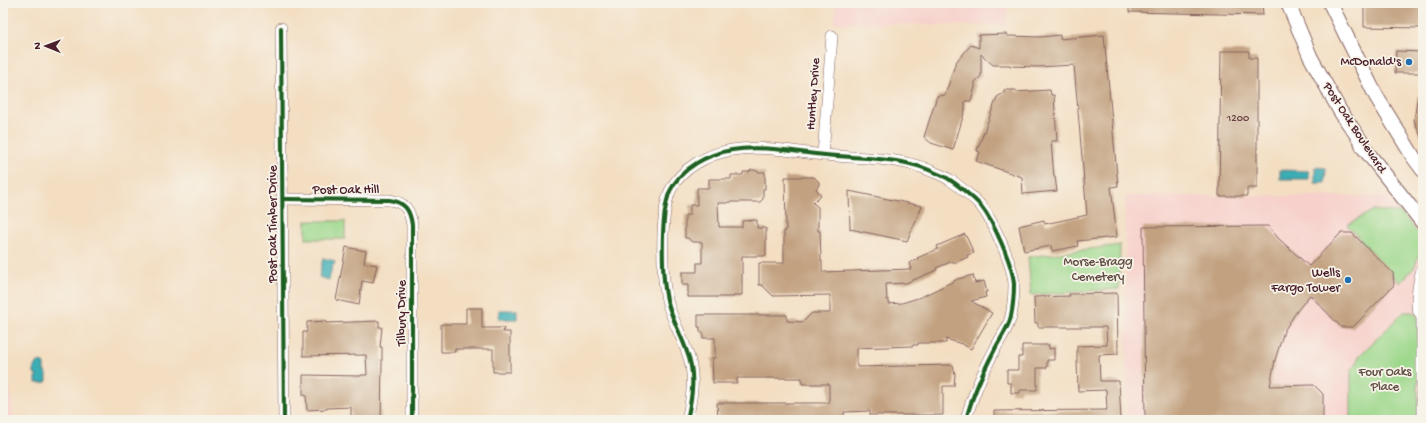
<svg xmlns="http://www.w3.org/2000/svg" width="1426" height="423" font-family="'Gochi Hand',sans-serif">
<style>
.built{fill:#f7d0cb}
.green{fill:#9dd88c;stroke:#747c5c}
.water{fill:#3badb4;stroke:#426670}
.building{fill:#c2a180}
.lines{fill:none;stroke-linecap:round;stroke-linejoin:round}
.minor-casing{stroke:#856260;stroke-width:12}
.major-casing{stroke:#856260;stroke-width:16}
.minor{stroke:#fff;stroke-width:11}
.major{stroke:#fff;stroke-width:14}
.cycleway-casing{stroke:#f7f3e8;stroke-width:6}
.cycleway{stroke:#1b5e20;stroke-width:4}
.poi-dot{fill:#1f6fb2;stroke:#f7f3e8;stroke-width:1.5}
.labels{text-anchor:middle;dominant-baseline:central;stroke-width:3.5;stroke-linejoin:round;paint-order:stroke}
.number-label{font-size:11px;fill:#684040}
.poi-label{font-size:13px;fill:#4a1f2b;stroke:#f7f3e8;text-anchor:end}
.street-label{font-size:13px;fill:#4a1f2b;stroke:#f7f3e8}
.park-label{font-size:13px;fill:#5f4d43;stroke:#f7f3e8}
</style>
<rect width="100%" height="100%" fill="#f7f3e8"/>
<filter id="ink" filterUnits="userSpaceOnUse"><feTurbulence type="fractalNoise" baseFrequency=".025" numOctaves="2"/><feDisplacementMap in="SourceGraphic" scale="8" xChannelSelector="R" yChannelSelector="G"/><feConvolveMatrix kernelMatrix="1 2 1 2 8 2 1 2 1" color-interpolation-filters="sRGB"/></filter>
<filter id="wash" filterUnits="userSpaceOnUse"><feTurbulence type="fractalNoise" baseFrequency=".012" numOctaves="4" result="noise"/><feDisplacementMap in="SourceGraphic" scale="16" xChannelSelector="R" yChannelSelector="G"/><feGaussianBlur stdDeviation="0.9" result="paint"/><feColorMatrix in="noise" values="0 0 0 0 0 0 0 0 0 0 0 0 0 0 0 0 0 1.4 0 .05"/><feComposite in="paint" operator="in"/></filter>
<g filter="url(#wash)">
<rect width="100%" height="100%" fill="#f3dec2"/>
<!-- built -->
<g class="built">
<polygon points="836,3 1009,3 1006,26 835,23"/>
<polygon points="1125,196 1387,196 1423,239 1423,420 1127,420"/>
<polygon points="3,333 14,420 3,420"/>
</g>
<!-- green -->
<g class="green">
<polygon points="1374,210 1401,213 1423,239 1423,244 1414,268 1400,283 1347,225"/>
<rect x="306" y="221" width="39" height="18"/>
<polygon points="1120,245 1119,289 1031,295 1028,257"/>
<polygon points="1404,312 1412,312 1418,316 1418,420 1351,420 1351,372 1360,355"/>
</g>
<!-- water -->
<g class="water">
<polygon points="1315,167 1326,168 1325,183 1315,183"/>
<polygon points="1280,170 1309,171 1309,179 1280,179"/>
<polygon points="323,258 335,261 334,265 332,267 329,280 319,277"/>
<rect x="499" y="310" width="18" height="9"/>
<polygon points="38,362 44,363 44,371 47,373 47,381 44,383 36,383 36,375 34,373 34,366"/>
</g>
<g id="blocks">
<!-- building -->
<g class="building">
<polygon points="1129,3 1262,3 1263,15 1129,12"/>
<polygon points="1364,3 1423,3 1423,28 1364,27"/>
<polygon points="1007,34 1007,36 1041,37 1060,35 1060,39 1104,35 1118,186 1111,187 1117,237 1077,241 1078,246 1052,251 1051,246 1024,251 1019,226 1044,220 1045,224 1087,215 1074,65 1038,67 1010,66 1010,65 993,65 981,54 981,76 975,82 975,87 971,101 965,101 965,110 953,150 931,143 924,137 937,96 945,95 956,62 971,45 979,48 979,35"/>
<polygon points="1221,51 1249,51 1249,58 1257,58 1257,188 1247,188 1247,196 1219,196"/>
<polygon points="1396,51 1423,52 1423,73 1395,73"/>
<polygon points="1004,90 1016,90 1016,92 1050,90 1051,95 1054,95 1057,141 1051,141 1054,177 1055,177 1057,191 1023,194 1022,177 976,161 980,152 977,151 997,97 1004,93"/>
<polygon points="1418,95 1423,96 1423,142 1414,120"/>
<polygon points="751,170 755,170 758,172 765,172 765,189 763,189 763,199 760,202 728,202 728,203 718,203 719,227 742,227 742,221 757,220 757,228 766,228 766,256 742,256 742,295 734,295 734,297 688,297 688,285 682,285 682,272 697,272 697,263 702,263 702,242 692,242 688,238 685,238 685,215 690,215 690,205 697,205 697,188 709,188 709,179 731,179 731,175 743,175 743,172 749,172"/>
<polygon points="785,177 814,177 819,182 819,185 816,189 821,195 813,203 818,207 818,231 820,231 821,261 822,261 822,272 911,269 909,263 918,259 917,258 938,249 937,246 965,234 974,253 967,255 968,257 954,263 953,261 936,268 937,270 906,283 886,284 887,300 889,300 889,304 902,303 921,297 958,279 973,275 975,283 984,281 987,292 985,292 986,297 971,301 992,313 971,349 962,344 946,339 946,343 918,343 918,345 913,345 913,346 857,348 857,367 953,365 955,374 954,386 943,386 943,415 870,415 870,411 844,412 844,420 718,420 717,403 829,403 829,384 802,384 802,378 737,378 737,383 713,383 712,358 715,358 715,338 703,338 703,332 700,332 700,327 698,327 698,315 787,315 787,321 803,322 812,313 830,313 830,295 773,296 762,285 759,285 759,263 784,263 784,231 786,231"/>
<polygon points="849,191 922,206 907,241 850,229"/>
<polygon points="1268,226 1279,239 1309,266 1341,233 1352,233 1393,273 1394,285 1353,327 1341,327 1310,295 1297,311 1284,331 1275,360 1270,386 1314,385 1323,394 1323,420 1145,420 1143,227"/>
<polygon points="346,247 366,251 364,263 377,265 373,283 362,281 359,305 336,300"/>
<polygon points="1117,293 1118,354 1099,355 1100,381 1119,381 1121,420 994,420 994,411 1107,410 1106,390 1078,391 1077,360 1077,346 1107,345 1106,327 1038,327 1038,323 1035,323 1034,297 1070,296 1069,294"/>
<polygon points="466,308 482,308 482,328 504,328 503,332 510,332 510,372 493,372 493,349 455,349 455,352 441,352 441,324 466,324"/>
<polygon points="326,321 326,323 379,321 379,327 382,327 380,347 382,347 382,364 381,420 351,420 351,407 327,408 327,409 307,410 306,395 303,395 303,375 361,376 361,375 367,375 366,355 303,356 303,332 307,332 307,322"/>
<polygon points="1022,345 1049,345 1049,349 1054,348 1054,360 1047,360 1047,368 1037,368 1037,390 1020,390 1020,393 1011,393 1011,383 1007,383 1007,370 1018,370 1018,357 1022,357"/>
</g>
</g>
</g>
<g filter="url(#ink)">
<use href="#blocks" fill-opacity="0" stroke="#856260" stroke-width="1"/>
<g class="lines">
<defs>
<g id="minor">
<polyline points="281,28 284,420"/>
<polyline points="823,155 832,36"/>
<path d="M283,199L389,200C405,202 410,210 412,225V420"/>
<path d="M687,420C692,398 696,374 687,352C682,337 674,323 669,307C661,283 660,215 670,191C681,168 708,154 732,150C762,145 794,152 825,155C862,159 901,156 936,173C941,175 946,177 950,180C958,185 975,199 981,206C993,221 1013,265 1014,284C1014,294 1013,306 1011,316C1009,327 1000,339 995,349C983,372 972,395 966,420"/>
<path d="M1422,420V316C1421,314 1419,312 1418,310C1415,303 1419,276 1423,268"/>
</g>
<g id="major">
<polyline points="1288,3 1310,56 1340,111 1361,141 1363,147 1423,223"/>
<polyline points="1330,3 1376,96 1414,158 1423,170"/>
</g>
</defs>
<!-- minor casing -->
<use href="#minor" class="minor-casing"/>
<!-- major casing -->
<use href="#major" class="major-casing"/>
<!-- minor -->
<use href="#minor" class="minor"/>
<!-- major -->
<use href="#major" class="major"/>
<defs>
<g id="cycleway">
<polyline points="281,28 284,420"/>
<path d="M283,199L389,200C405,202 410,210 412,225V420"/>
<path d="M687,420C692,398 696,374 687,352C682,337 674,323 669,307C661,283 660,215 670,191C681,168 708,154 732,150C762,145 794,152 825,155C862,159 901,156 936,173C941,175 946,177 950,180C958,185 975,199 981,206C993,221 1013,265 1014,284C1014,294 1013,306 1011,316C1009,327 1000,339 995,349C983,372 972,395 966,420"/>
</g>
</defs>
<!-- cycleway casing -->
<use href="#cycleway" class="cycleway-casing"/>
<!-- cycleway -->
<use href="#cycleway" class="cycleway"/>
</g>
</g>
<!-- markers -->
<g class="poi-dot">
<circle cx="1409" cy="62" r="4"/>
<circle cx="1348" cy="280" r="4"/>
</g>
<g class="labels">
<!-- number labels -->
<g class="number-label">
<text x="1238" y="119">1200</text>
</g>
<!-- poi labels -->
<g class="poi-label">
<text x="1401" y="62">McDonald's</text>
<text x="1340" y="273">Wells<tspan x="1340" dy="15">Fargo Tower</tspan></text>
</g>
<!-- street labels -->
<g class="street-label">
<text transform="translate(814 94) rotate(-86)">Huntley Drive</text>
<text transform="translate(1354 128) rotate(57)">Post Oak Boulevard</text>
<text x="346" y="190">Post Oak Hill</text>
<text transform="translate(273 224) rotate(-90)">Post Oak Timber Drive</text>
<text transform="translate(402 313) rotate(-90)">Tilbury Drive</text>
</g>
<!-- park labels -->
<g class="park-label">
<text x="1098" y="262">Morse-Bragg<tspan x="1098" dy="15">Cemetery</tspan></text>
<text x="1385" y="372">Four Oaks<tspan x="1385" dy="15">Place</tspan></text>
</g>
</g>
<!-- margin -->
<rect width="1426" height="423" fill="none" stroke="#f7f3e8" stroke-width="16"/>
<!-- north arrow -->
<g transform="translate(46 46) rotate(271)" stroke="#f7f3e8" stroke-width="3" paint-order="stroke">
<path d="M0-3L7 15L0 10L-7 15Z" fill="#4a1f2b"/>
<text y="-6" font-size="11" font-weight="bold" text-anchor="middle" fill="#4a1f2b">N</text>
</g>
</svg>
